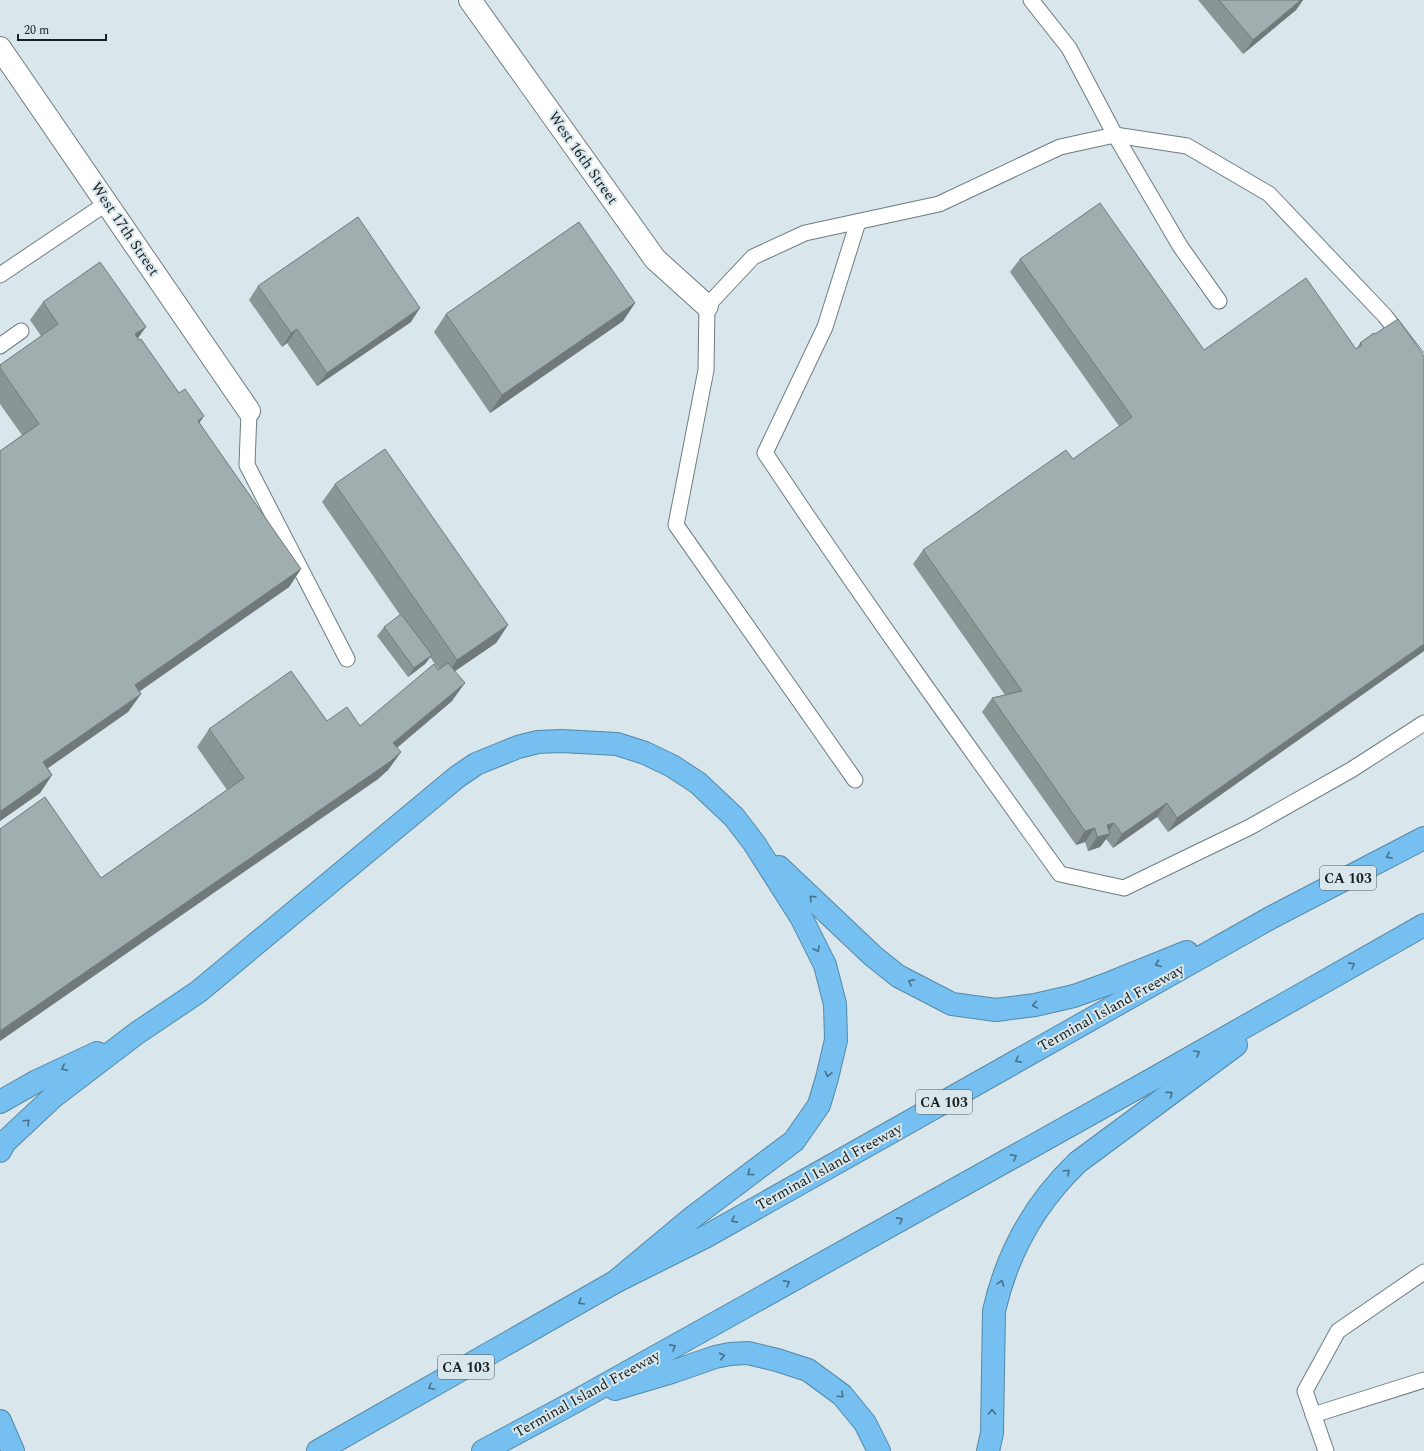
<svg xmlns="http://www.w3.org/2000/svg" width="1424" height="1451" font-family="Spectral,serif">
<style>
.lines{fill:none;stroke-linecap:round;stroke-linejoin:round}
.lane-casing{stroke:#6f7c80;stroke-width:17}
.street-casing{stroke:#6f7c80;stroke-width:24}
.highway-casing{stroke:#5588a7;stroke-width:24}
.lane{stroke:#fff;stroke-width:15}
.street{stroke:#fff;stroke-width:22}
.highway{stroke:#75c0f0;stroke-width:22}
.wall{fill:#8a9696}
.shaded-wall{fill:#707a7a}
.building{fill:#a0aeaf;stroke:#707a7a}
.oneway{stroke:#477088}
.labels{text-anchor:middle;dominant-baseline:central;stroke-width:4;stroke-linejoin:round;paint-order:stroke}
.shield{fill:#d9e7ec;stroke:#535b5d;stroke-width:1}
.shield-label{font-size:14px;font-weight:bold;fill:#191f20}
.street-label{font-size:15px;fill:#191f20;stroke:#d9e7ec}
</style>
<rect width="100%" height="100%" fill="#d9e7ec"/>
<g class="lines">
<defs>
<g id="lane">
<polyline points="1031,0 1069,48 1115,135 1180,246 1219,301"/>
<path d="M858,222L825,327L765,453C860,596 960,735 1060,874L1124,888L1250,827L1351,770L1424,723"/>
<polyline points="0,275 107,203"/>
<polyline points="0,346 21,331"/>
<polyline points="249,411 247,465 347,659"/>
<polyline points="855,780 676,525 706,370 707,306 753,257 805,233 939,204 1060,147 1115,135 1187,146 1269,194 1385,316 1424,366"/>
<polyline points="1313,1415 1424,1380"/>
<polyline points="1326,1451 1305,1391 1338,1331 1424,1272"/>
</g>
<g id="street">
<polyline points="470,0 655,259 707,306"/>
<polyline points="0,48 249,411"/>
</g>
<g id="highway">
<polyline points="779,867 873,956 898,976 952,1004 996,1010 1035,1005 1074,996 1110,983 1187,952"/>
<polyline points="0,1102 37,1081 97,1053"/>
<polyline points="0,1151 5,1142 53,1097 137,1033 198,992 457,777 476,764 518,747 538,742 561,741 617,744 645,753 672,766 698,783 734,817 754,843 801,917 825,965 835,1004 836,1040 827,1078 819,1105 794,1141 693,1217 615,1282"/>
<polyline points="615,1389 672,1372 715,1357 730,1354 748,1353 777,1360 808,1370 842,1395 865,1423 879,1451"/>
<polyline points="0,1421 13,1451"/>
<polyline points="318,1451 615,1282 705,1237 1272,917 1424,838"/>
<polyline points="483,1451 578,1400 1151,1080 1424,925"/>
<path d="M988,1451L992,1433L994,1311C1007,1253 1035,1203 1078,1162L1236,1045"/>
</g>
</defs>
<!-- lane casing -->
<use href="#lane" class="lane-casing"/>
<!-- street casing -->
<use href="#street" class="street-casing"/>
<!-- highway casing -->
<use href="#highway" class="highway-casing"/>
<!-- lane -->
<use href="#lane" class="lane"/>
<!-- street -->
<use href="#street" class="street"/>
<!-- highway -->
<use href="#highway" class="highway"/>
</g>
<!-- wall -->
<g class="wall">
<polygon points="1198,0 1303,0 1296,10 1243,54"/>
<polygon points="1020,259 1204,350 1356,349 1360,343 1374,333 1424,651 1168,832 1157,817 1113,848 1106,839 1100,847 1088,851 1085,842 1076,845 982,712 992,698 1005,695 913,564 923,550 1073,459 1119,426 1010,272"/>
<polygon points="258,286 411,322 317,386 287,343 282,347 249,300"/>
<polygon points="43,302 138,338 179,393 204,416 199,423 301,569 289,587 139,691 141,694 128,712 48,768 52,775 40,793 0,821 0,451 22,435 0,404 0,365 41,336 30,320"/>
<polygon points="635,303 623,321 490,413 434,332 446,314"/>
<polygon points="335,484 508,625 496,643 455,671 452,701 397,748 401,752 388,770 378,779 0,1041 0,829 101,878 227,790 197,747 209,729 327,721 360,726 439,670 430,657 425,664 408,677 377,636 384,627 400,615 322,502"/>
</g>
<!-- shaded-wall -->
<g class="shaded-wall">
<polygon points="1301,0 1303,0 1296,10 1243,54 1253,40"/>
<polygon points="635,303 623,321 490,413 502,395"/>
<polygon points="420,308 411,322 317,386 327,373"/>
<polygon points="146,327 133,345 135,334"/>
<polygon points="297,329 287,343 282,347 291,333"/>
<polygon points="204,416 192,434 198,421"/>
<polygon points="301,569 289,587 123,703 135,685"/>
<polygon points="508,625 496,643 445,678 457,660"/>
<polygon points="1424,644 1424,651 1168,832 1177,818"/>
<polygon points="432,655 425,664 408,677 414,668"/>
<polygon points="465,683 452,701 381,761 393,743"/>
<polygon points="141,694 128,712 31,780 43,762"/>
<polygon points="401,752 388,770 378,779 0,1041 0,1031"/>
<polygon points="52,775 40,793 0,821 0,812 1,811"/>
<polygon points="1167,803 1157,817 1113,848 1122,834"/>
<polygon points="1114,823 1106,835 1110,834 1100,847 1088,851 1097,837 1107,825"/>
<polygon points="1095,828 1085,842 1076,845 1085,831"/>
</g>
<!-- building -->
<g class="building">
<polygon points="1219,0 1301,0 1253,40"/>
<polygon points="1100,203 1204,350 1306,278 1356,349 1362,345 1360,343 1374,333 1375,334 1398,319 1424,356 1424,644 1177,818 1167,803 1122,834 1114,823 1107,825 1110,834 1097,837 1095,828 1085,831 992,698 1022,691 923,550 1066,450 1073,459 1132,417 1020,259"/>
<polygon points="358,217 420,308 327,373 297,329 291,333 258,286"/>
<polygon points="579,222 635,303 502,395 446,314"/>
<polygon points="100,262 146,327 135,334 139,340 141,339 179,393 185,389 204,416 198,421 301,569 135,685 141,694 43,762 52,775 1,811 0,809 0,451 39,424 0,368 0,365 58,324 43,302"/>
<polygon points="385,449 508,625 457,660 335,484"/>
<polygon points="401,614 432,655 414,668 384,627"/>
<polygon points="448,663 465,683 393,743 401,752 391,761 0,1031 0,829 45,797 101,878 244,778 209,729 291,671 327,721 347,707 360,726 434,664 438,670"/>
</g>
<!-- one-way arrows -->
<defs><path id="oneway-chevron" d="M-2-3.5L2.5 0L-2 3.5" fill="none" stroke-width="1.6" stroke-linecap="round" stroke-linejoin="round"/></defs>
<g class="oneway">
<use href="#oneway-chevron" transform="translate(1389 856) rotate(153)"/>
<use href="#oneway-chevron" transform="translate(812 898) rotate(-136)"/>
<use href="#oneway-chevron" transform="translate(817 949) rotate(64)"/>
<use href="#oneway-chevron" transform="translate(1158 964) rotate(158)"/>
<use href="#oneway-chevron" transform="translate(1352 965) rotate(-29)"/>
<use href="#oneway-chevron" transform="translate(911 982) rotate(-153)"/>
<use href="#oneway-chevron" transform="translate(1035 1005) rotate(170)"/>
<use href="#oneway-chevron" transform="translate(1197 1053) rotate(-30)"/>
<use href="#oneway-chevron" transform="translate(1018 1060) rotate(151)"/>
<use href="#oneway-chevron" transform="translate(64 1068) rotate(155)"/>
<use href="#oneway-chevron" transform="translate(828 1074) rotate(104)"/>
<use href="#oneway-chevron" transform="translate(1170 1094) rotate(-37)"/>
<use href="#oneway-chevron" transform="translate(27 1122) rotate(-43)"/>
<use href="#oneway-chevron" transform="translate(1014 1157) rotate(-29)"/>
<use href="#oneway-chevron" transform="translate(1067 1172) rotate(-45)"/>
<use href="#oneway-chevron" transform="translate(750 1173) rotate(143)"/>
<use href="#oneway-chevron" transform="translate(734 1220) rotate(151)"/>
<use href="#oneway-chevron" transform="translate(900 1220) rotate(-29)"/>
<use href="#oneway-chevron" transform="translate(787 1283) rotate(-29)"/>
<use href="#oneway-chevron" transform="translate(1001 1283) rotate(-72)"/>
<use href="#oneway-chevron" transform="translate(581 1302) rotate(150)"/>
<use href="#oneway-chevron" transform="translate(673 1347) rotate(-29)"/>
<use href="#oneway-chevron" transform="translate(722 1356) rotate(-12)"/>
<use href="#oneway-chevron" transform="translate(431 1387) rotate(150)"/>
<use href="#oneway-chevron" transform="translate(841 1395) rotate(43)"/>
<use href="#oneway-chevron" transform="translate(992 1412) rotate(-89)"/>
</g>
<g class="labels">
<!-- shield labels -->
<g class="shield">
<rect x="1320" y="866" width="56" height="24" rx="3"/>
<rect x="916" y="1090" width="56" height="24" rx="3"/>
<rect x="438" y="1355" width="56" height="24" rx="3"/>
</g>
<g class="shield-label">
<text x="1348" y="878">CA 103</text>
<text x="944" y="1102">CA 103</text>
<text x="466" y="1367">CA 103</text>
</g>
<!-- street labels -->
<g class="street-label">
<text transform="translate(583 158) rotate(55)">West 16th Street</text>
<text transform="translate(125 229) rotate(56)">West 17th Street</text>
<text transform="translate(1111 1008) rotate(-29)">Terminal Island Freeway</text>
<text transform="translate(829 1167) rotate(-29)">Terminal Island Freeway</text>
<text transform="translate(587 1394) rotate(-29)">Terminal Island Freeway</text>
</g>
</g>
<!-- scale -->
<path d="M18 34v6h88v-6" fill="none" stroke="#191f20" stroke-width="2"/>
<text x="24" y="34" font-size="12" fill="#191f20" stroke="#d9e7ec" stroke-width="3" paint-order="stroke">20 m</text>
</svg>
